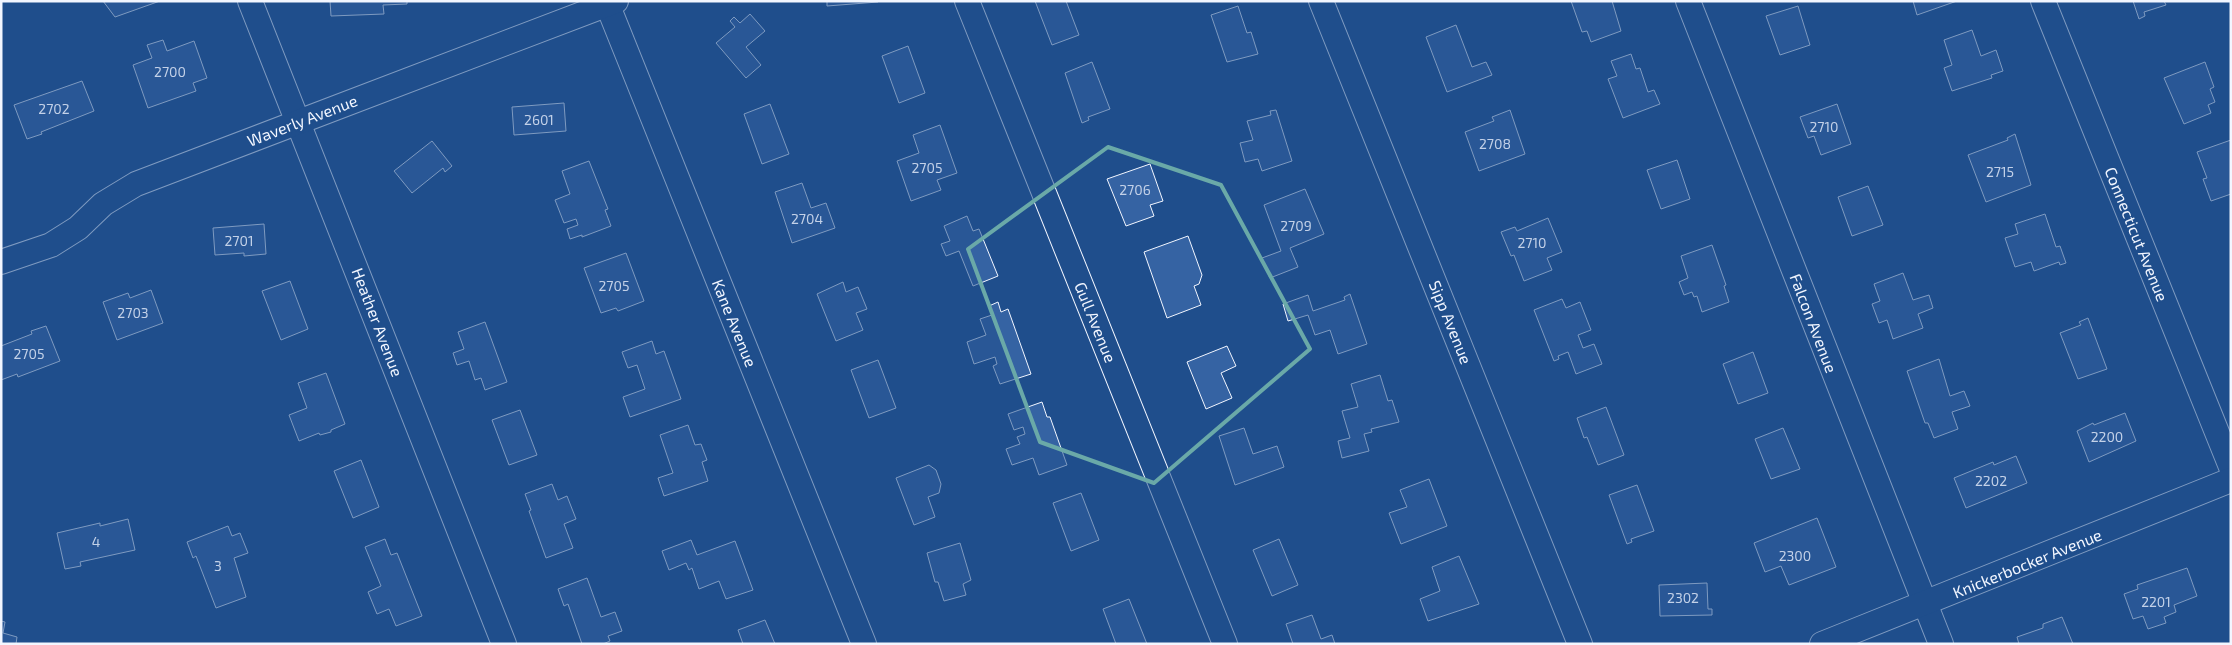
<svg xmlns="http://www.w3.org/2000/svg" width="2232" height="645" font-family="'Exo 2',sans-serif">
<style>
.building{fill:#3563a3;stroke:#f2f6ff}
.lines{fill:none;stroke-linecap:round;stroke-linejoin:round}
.street-casing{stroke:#f2f6ff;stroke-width:26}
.street{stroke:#1f4e8c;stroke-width:24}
.marked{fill:none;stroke:#6aa9a8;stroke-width:4;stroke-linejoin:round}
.labels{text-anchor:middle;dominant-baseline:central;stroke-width:4;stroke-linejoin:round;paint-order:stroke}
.number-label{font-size:14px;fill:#c3d1e8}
.street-label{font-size:16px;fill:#f2f6ff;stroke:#1f4e8c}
</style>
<rect width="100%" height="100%" fill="#1f4e8c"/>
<!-- building -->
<g class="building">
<polygon points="103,1 160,1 115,17"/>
<polygon points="330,1 407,1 407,4 383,5 384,14 331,16"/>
<polygon points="827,1 878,1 878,2 827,6"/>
<polygon points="1035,1 1066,1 1079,35 1052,45"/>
<polygon points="1571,1 1612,1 1621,31 1591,42 1587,31 1582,32"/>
<polygon points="1913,1 1957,1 1917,15"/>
<polygon points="2133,1 2164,1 2166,5 2144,12 2145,16 2139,19"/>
<polygon points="1238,6 1247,33 1251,32 1258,54 1227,62 1211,15"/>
<polygon points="1798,6 1810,45 1780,55 1766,16"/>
<polygon points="750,14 765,31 746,47 761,65 746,78 716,43 735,27 730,21 734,17 740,23"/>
<polygon points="1456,25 1472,67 1486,62 1492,75 1447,92 1426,37"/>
<polygon points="1972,30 1981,56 1996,50 2003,71 1991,75 1992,78 1952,91 1944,68 1952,65 1944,40"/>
<polygon points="163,40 167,51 194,41 207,78 193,83 196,91 148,108 133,65 152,58 147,45"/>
<polygon points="908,46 925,93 899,103 882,56"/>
<polygon points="1631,54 1636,69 1640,68 1648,92 1654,90 1660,104 1623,118 1608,79 1617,76 1611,61"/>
<polygon points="1092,62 1110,109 1088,117 1089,120 1082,123 1065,73"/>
<polygon points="2205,62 2214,87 2210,89 2215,102 2208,105 2211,113 2184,124 2164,78"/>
<polygon points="82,81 94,111 41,132 42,134 27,139 14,105"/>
<polygon points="564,103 566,131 514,135 512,107"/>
<polygon points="770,104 789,154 762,164 744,114"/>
<polygon points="1837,104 1851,144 1821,155 1814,136 1808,138 1800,117"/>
<polygon points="1276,110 1292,161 1262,171 1258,159 1245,162 1240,143 1253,140 1247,121 1271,115 1270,111"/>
<polygon points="1510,110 1525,154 1479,171 1465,132 1494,121 1492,117"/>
<polygon points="940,125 957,173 937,180 941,190 911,201 897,161 919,153 913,135"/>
<polygon points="2015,134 2031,185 1986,202 1968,155 2008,140 2007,138"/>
<polygon points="2231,140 2231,194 2211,201 2203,179 2207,178 2197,152"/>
<polygon points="432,141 452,166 445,172 443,168 412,193 394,171"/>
<polygon points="1677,160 1690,199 1661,209 1647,170"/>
<polygon points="589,161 608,209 605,210 611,226 582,237 582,235 570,239 567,229 578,225 576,219 564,223 555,200 570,194 562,171"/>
<polygon points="1150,164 1163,201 1150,205 1154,216 1126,226 1107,179"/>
<polygon points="802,183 811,208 826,203 835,228 792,243 775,192"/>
<polygon points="1868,186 1883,225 1852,236 1838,197"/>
<polygon points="1305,189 1324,234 1290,248 1298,267 1270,278 1262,258 1281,251 1264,205"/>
<polygon points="2045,214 2056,247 2060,246 2066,263 2060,265 2059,262 2034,271 2031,262 2015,267 2005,238 2018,234 2015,224"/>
<polygon points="967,216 973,231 979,229 998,276 973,286 959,251 946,256 941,244 950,241 944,226"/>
<polygon points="1548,218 1562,252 1547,258 1552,270 1524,281 1514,255 1511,256 1501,232 1515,227 1517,231"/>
<polygon points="264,224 266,254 244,256 244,253 215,255 213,228"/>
<polygon points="1188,236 1202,275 1199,284 1194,286 1201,305 1167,318 1144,252"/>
<polygon points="1712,245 1726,285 1724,286 1729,302 1702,312 1697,296 1694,297 1692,292 1684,295 1679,282 1688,278 1681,256"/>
<polygon points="626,253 644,301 618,311 616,308 601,313 584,268"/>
<polygon points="1903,273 1913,300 1929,295 1933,308 1918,314 1923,328 1893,339 1887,320 1879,323 1872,304 1880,301 1874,284"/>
<polygon points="290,281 308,329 281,340 262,291"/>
<polygon points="843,282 846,292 858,287 867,309 856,313 863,330 836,341 817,294"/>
<polygon points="151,290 163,323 117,340 103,302 128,293 130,298"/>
<polygon points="1350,294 1367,344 1338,354 1330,330 1315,335 1308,315 1288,321 1283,304 1308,295 1313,311 1345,300 1344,297"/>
<polygon points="1562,299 1566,308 1580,302 1591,330 1578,335 1583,348 1594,344 1602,364 1576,374 1568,352 1558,356 1559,359 1554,361 1534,310"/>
<polygon points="998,302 1001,312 1008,309 1031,374 1000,384 993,366 997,364 995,357 974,364 967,342 986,335 980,319 992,315 989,306"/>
<polygon points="2088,318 2107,369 2078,379 2060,333 2081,325 2079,322"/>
<polygon points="485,322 507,382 485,390 481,378 475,380 469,361 457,365 453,353 464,349 458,332"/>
<polygon points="46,326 60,361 18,377 17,374 1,380 1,346 32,334 31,331"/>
<polygon points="652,341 656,354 664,351 681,399 630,417 623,397 645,389 637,365 628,368 622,352"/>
<polygon points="1227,346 1236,366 1221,373 1232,398 1206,409 1187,362"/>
<polygon points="1753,352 1768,393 1738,404 1723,364"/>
<polygon points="1939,359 1950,396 1964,391 1970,406 1952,412 1958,429 1934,438 1928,423 1925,423 1907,371"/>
<polygon points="878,360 896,408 869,418 851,370"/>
<polygon points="326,373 345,424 331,430 331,432 320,435 319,433 299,441 289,415 307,408 298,383"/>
<polygon points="1380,375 1388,401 1392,400 1399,422 1371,429 1372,432 1364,434 1369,451 1342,458 1338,441 1350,438 1342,411 1358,407 1351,384"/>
<polygon points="1042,402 1047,417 1050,417 1067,465 1039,475 1033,458 1012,465 1006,449 1020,444 1017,437 1025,434 1023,427 1014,430 1008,414"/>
<polygon points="1606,407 1624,455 1598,465 1587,437 1584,438 1577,418"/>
<polygon points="520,410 537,455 509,465 492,420"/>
<polygon points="2125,413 2136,441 2089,462 2077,431 2093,423 2094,425"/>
<polygon points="688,425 695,445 701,444 707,460 702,462 708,481 664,496 658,478 673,473 660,435"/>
<polygon points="1244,428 1253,454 1277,446 1284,467 1235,485 1219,436"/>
<polygon points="1783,428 1800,469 1771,479 1755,439"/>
<polygon points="2016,456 2027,483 1966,508 1954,478 1993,462 1994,465"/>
<polygon points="361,460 379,507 353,518 334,471"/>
<polygon points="929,465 936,470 941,484 939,493 928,497 935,517 914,525 896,478"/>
<polygon points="1429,479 1447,526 1401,544 1389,513 1407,507 1400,490"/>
<polygon points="552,484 558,500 567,496 576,519 564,524 573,548 546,558 529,511 531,510 525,494"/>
<polygon points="1637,485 1654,531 1631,539 1632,542 1627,544 1609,495"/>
<polygon points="1081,493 1099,540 1071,551 1053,503"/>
<polygon points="1817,518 1836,567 1789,585 1781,566 1765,572 1754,543"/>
<polygon points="128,519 135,550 80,562 81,566 65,569 57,533 100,523 100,526"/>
<polygon points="228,526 232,536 240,533 248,553 234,558 246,597 216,608 196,556 193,558 187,542"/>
<polygon points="385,539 391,555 397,553 422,616 396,626 389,609 377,614 368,592 381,586 365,547"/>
<polygon points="1279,539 1298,585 1272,596 1253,550"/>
<polygon points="691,540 697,555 735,541 753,590 726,599 719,581 699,589 692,568 689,570 686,563 669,570 662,551"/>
<polygon points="960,543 971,580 963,584 966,595 944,601 938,582 935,582 927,553"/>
<polygon points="1459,556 1479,604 1428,621 1420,599 1440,591 1432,567"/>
<polygon points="2187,568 2197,596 2174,605 2176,612 2164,617 2166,623 2148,629 2143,616 2133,619 2124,594 2138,589 2137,585"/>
<polygon points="587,578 601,617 615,612 622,631 608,636 610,641 603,644 582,644 568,604 564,606 558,589"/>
<polygon points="1707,583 1708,609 1712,609 1712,615 1660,616 1659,585"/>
<polygon points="1129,599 1147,644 1116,644 1103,609"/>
<polygon points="1312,615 1321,639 1332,635 1335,644 1293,644 1286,624"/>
<polygon points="2062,617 2073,644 2019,644 2017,637 2043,628 2043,624"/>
<polygon points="765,620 775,644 743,644 738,630"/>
<polygon points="1,621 5,622 3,633 17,637 16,644 1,644"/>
</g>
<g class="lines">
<defs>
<g id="street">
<polyline points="250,1 504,644"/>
<polyline points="606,1 864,644"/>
<polyline points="967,1 1225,644"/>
<polyline points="1321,1 1580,644"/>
<polyline points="1688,1 1941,644"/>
<polyline points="2043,1 2231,467"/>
<polyline points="1,262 51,245 78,228 103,204 136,184 616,1"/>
<polyline points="1822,644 2231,480"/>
</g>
</defs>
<!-- street casing -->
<use href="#street" class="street-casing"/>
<!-- street -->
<use href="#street" class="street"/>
</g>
<!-- marked area -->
<path d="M0 0H2232V645H0ZM1108,147L1221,185L1310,349L1154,483L1040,442L968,249Z" fill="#1f4e8c" fill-opacity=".55" fill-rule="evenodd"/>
<path class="marked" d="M1108,147L1221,185L1310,349L1154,483L1040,442L968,249Z"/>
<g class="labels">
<!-- number labels -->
<g class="number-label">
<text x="170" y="71">2700</text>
<text x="54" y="108">2702</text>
<text x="539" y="119">2601</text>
<text x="1824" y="126">2710</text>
<text x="1495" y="143">2708</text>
<text x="927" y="167">2705</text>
<text x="2000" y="171">2715</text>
<text x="1135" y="189">2706</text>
<text x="807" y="218">2704</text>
<text x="1296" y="225">2709</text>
<text x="239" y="240">2701</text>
<text x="1532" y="242">2710</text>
<text x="614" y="285">2705</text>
<text x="133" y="312">2703</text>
<text x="29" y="353">2705</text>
<text x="2107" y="436">2200</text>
<text x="1991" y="480">2202</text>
<text x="96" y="541">4</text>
<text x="1795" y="555">2300</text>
<text x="218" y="565">3</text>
<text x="1683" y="597">2302</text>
<text x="2156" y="601">2201</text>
</g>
<!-- street labels -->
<g class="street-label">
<text transform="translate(302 120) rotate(-21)">Waverly Avenue</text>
<text transform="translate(2137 234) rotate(68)">Connecticut Avenue</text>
<text transform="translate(378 322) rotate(69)">Heather Avenue</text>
<text transform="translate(1096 322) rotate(68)">Gull Avenue</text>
<text transform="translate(1451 322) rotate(68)">Sipp Avenue</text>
<text transform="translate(735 323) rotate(68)">Kane Avenue</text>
<text transform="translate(1814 323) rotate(69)">Falcon Avenue</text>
<text transform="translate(2027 563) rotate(-22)">Knickerbocker Avenue</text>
</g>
</g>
<!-- border -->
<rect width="2232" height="645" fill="none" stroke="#f2f6ff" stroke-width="5"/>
</svg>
